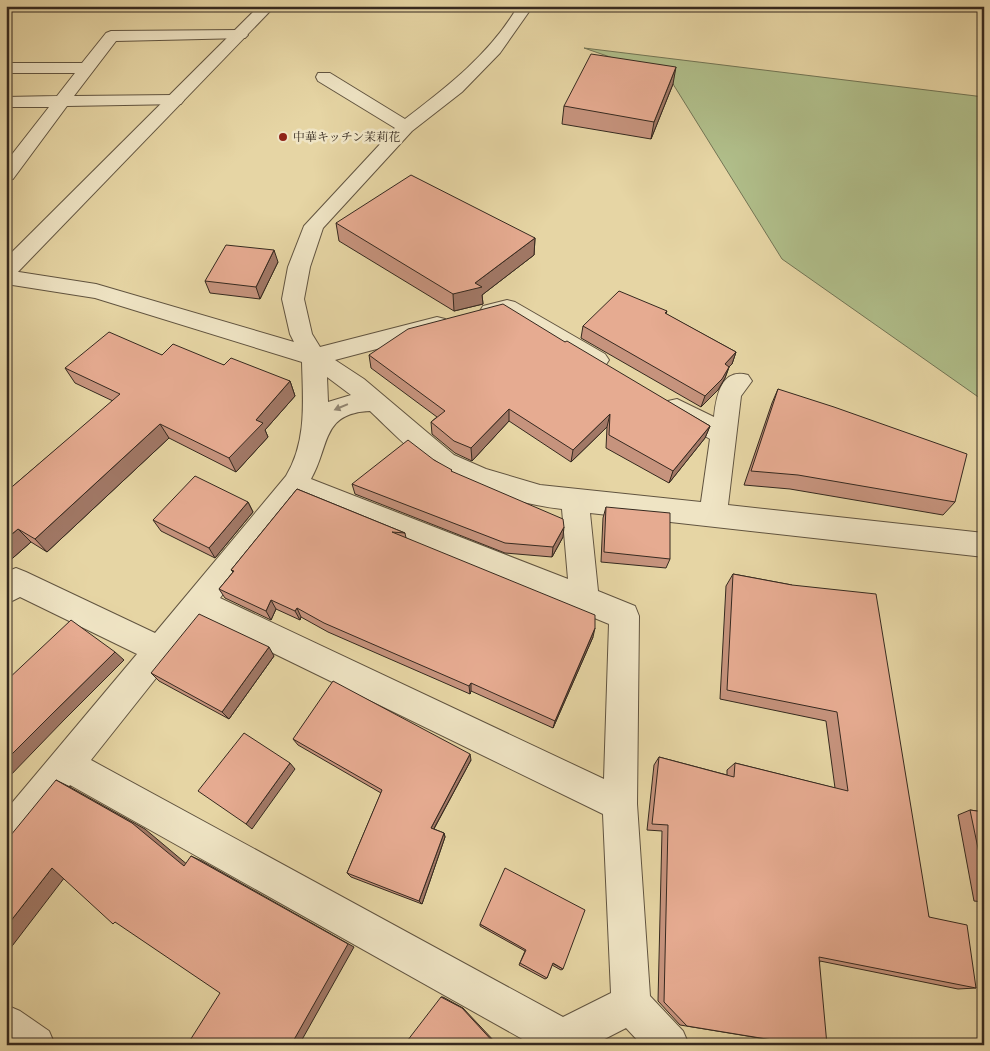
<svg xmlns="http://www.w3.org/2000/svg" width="990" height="1051" font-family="'Libre Bodoni','Noto Serif JP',serif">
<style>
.green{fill:#b0be8a;stroke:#727454}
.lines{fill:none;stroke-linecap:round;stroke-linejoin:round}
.minor-casing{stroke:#615440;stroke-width:2}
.tertiary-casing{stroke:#615440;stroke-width:2}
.minor{fill:#efe4c4;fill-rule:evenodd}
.tertiary{fill:#efe4c4;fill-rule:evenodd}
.wall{fill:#c6937d;stroke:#35291f}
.shaded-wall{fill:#a17866;stroke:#35291f}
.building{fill:#e6ab91;stroke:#35291f}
.oneway{fill:#928672}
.poi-dot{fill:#8f2418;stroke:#efe4c4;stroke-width:2}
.labels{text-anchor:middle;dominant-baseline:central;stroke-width:5;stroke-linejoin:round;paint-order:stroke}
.far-poi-label{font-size:12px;fill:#35291f;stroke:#efe4c4;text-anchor:start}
</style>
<rect width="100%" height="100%" fill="#e6d5a4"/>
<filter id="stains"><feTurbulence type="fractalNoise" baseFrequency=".004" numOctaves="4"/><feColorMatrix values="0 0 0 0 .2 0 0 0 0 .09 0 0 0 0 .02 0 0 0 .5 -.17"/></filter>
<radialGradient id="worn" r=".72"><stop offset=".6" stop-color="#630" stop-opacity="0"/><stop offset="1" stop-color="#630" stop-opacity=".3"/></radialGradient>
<!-- green -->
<polygon class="green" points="584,48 984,97 984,401 782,259 673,84 671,78"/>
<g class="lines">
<defs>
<g id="minor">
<path d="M518,6H533L500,53L462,92L412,131L323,228L310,267L304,299L312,334L320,347L437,317L445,319L448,325L445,331L335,360L364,379L454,455L486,469L540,485L701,502L710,439L668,415L665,408L668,401L677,399L714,417C716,397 721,367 748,375L752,381L741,396L728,505L984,533V557L590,513L598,591L635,606L639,616L637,804L650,996L683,1031L689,1045H642L626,1028L593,1045H533L70,785L18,850L6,855V810L137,654L20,597L6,604V572L16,568L26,572L155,633L286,476C307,441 303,402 302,362L95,298L6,284V270L96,284L294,342L290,334L282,299L288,267L304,226L395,128L318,81L316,77L318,73H330L405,119C447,87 491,53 518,6ZM327,377L351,395L328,402ZM370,411C389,429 414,455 436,469C466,489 526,505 562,509L568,579L311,479C330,446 321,413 370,411ZM300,497L609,624L604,779L220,598ZM203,619L603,814L611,993L563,1017L91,760Z"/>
<polygon points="240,30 245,32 248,35 245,38 116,41 74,96 175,95 181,96 184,100 181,104 67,106 13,179 6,181 6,162 49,107 6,107 6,97 57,96 75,73 6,73 6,63 82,63 106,33 111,31"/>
<polygon points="507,300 515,302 605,354 609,360 605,366 597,368 589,366 504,315 491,319 483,316 480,311 483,306"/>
<polygon points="6,1005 20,1011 49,1031 55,1045 6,1045"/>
</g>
<polygon id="tertiary" points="259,6 275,6 14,276 6,278 6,258"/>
</defs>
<!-- minor casing -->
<use href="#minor" class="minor-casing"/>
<!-- tertiary casing -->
<use href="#tertiary" class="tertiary-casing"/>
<!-- minor -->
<use href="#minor" class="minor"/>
<!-- tertiary -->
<use href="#tertiary" class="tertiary"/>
</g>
<!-- wall -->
<g class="wall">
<polygon points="673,84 651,139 562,124 564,106"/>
<polygon points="336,223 535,238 534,255 482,295 483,304 454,311 339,241"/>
<polygon points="278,262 260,299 210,293 205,281"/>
<polygon points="667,311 666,314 736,352 732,364 729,367 725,378 718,390 701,407 581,338 583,326"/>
<polygon points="565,342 710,426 705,438 669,483 606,448 607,427 571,462 509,421 472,461 455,453 432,434 431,422 437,417 371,368 369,355"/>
<polygon points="162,355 224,365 290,381 295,396 265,430 268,437 236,472 169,438 47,552 31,542 6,564 6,492 113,401 75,383 65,368"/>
<polygon points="778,389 955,502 943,515 790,489 744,485 772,403"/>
<polygon points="434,460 452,472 563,537 552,557 505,553 355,494 352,484"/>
<polygon points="297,489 405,533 406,538 593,637 553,728 471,691 470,694 328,632 301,617 300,620 276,609 271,620 225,598 219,589 233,572 231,570"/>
<polygon points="248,502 253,512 215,558 161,531 153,520"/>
<polygon points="606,507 670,559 666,568 601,562 603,518"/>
<polygon points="733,574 792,585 929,917 976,988 958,989 820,961 802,1045 680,1025 658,1001 662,831 647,830 654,765 659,757 727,775 727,770 735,763 835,788 826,721 720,699 726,586"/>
<polygon points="274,656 229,719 159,681 151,673"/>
<polygon points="293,739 471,760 434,829 444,833 445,837 422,904 351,877 347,873 381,793 298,745"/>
<polygon points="970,810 984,812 984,902 974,901 958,815"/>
<polygon points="480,924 563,969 561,970 552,965 547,978 545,979 519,965 525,951 480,926"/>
</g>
<!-- shaded-wall -->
<g class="shaded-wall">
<polygon points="676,67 673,84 651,139 654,122"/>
<polygon points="535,238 534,255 482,295 483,304 454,311 453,294 475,283"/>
<polygon points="274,250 278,262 260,299 256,287"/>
<polygon points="736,352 732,364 729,367 725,378 718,390 701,407 705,396 725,364"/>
<polygon points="290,381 295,396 265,430 268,437 236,472 229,458 256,420"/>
<polygon points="509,409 509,421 472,461 471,448"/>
<polygon points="610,414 607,427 571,462 573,450"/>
<polygon points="160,424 169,438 47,552 35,539"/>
<polygon points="710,426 705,438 669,483 673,471"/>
<polygon points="248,502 253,512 215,558 209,548"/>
<polygon points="564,527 563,537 552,557 553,547"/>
<polygon points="18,529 31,542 6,564 6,539"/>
<polygon points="271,600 276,609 271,620 266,611"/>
<polygon points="297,608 301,617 300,620 295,611"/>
<polygon points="595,628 593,637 553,728 555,721"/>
<polygon points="269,647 274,656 229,719 222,712"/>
<polygon points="115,652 124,660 64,720 6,780 6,760 53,713"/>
<polygon points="471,683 471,691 470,694 469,686"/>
<polygon points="470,754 471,760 432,832 431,828"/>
<polygon points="290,763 295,769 252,829 246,824"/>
<polygon points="56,780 70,787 145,829 195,871 184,866"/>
<polygon points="444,833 445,837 422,904 419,901"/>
<polygon points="191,856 202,861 354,947 299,1045 291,1045"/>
<polygon points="52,868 68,873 6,954 6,927"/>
<polygon points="441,997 443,997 463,1008 496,1043 496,1044"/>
</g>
<!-- building -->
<g class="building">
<polygon points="591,54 676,67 654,122 564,106"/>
<polygon points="411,175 535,238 475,283 482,287 453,294 336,223"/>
<polygon points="226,245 274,250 256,287 205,281"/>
<polygon points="619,291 667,311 665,313 736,352 725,364 729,367 722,379 705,396 583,326"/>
<polygon points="503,304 565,342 567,341 710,426 673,471 609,435 610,414 573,450 509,409 471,448 454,441 431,422 445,411 369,355 408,329"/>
<polygon points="109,332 162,355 173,344 224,365 231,358 290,381 256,420 263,423 229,458 160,424 35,539 18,529 6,539 6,492 120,394 65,368"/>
<polygon points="778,389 834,407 967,454 955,502 798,475 751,471"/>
<polygon points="408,440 434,460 452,470 451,471 563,519 564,527 553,547 505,543 352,484"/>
<polygon points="195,476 248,502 209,548 153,520"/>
<polygon points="297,489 405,533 392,532 595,615 595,628 555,721 471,683 469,686 324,623 297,608 295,611 271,600 266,611 219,589 234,571 231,570"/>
<polygon points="606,507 670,513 670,559 604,552"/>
<polygon points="733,574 792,585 876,594 929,917 967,925 976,988 819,957 827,1045 803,1045 687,1026 664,1002 668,825 652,824 659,757 734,777 735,763 848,791 837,712 727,690"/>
<polygon points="199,614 269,647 222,712 151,673"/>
<polygon points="71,620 115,652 53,713 6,760 6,681"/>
<polygon points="333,681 470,754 431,828 444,833 419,901 347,873 382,790 293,739"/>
<polygon points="244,733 290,763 246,824 198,791"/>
<polygon points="56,780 132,823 184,866 191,856 348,944 291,1045 187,1045 220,993 115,922 113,924 52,868 6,927 6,841"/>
<polygon points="970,810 984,812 984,877"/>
<polygon points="505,868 585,910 563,969 553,963 547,978 520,963 526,950 480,924"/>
<polygon points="441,997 462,1008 496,1045 404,1045"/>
</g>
<!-- one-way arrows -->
<defs><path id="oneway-solid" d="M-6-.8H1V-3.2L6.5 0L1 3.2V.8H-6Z" transform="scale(1.25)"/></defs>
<use class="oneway" href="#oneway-solid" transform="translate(341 407) rotate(157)"/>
<!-- markers -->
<circle class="poi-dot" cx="283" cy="137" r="5"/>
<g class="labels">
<!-- far-poi labels -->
<g class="far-poi-label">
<text x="293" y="137">中華キッチン茉莉花</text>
</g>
</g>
<!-- margin -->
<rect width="990" height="1051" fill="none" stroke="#e6d5a4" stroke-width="25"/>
<rect x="8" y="8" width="975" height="1036" fill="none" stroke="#35291f" stroke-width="2.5"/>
<rect x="12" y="12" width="965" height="1026" fill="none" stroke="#35291f"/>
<rect width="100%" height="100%" filter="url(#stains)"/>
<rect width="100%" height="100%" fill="url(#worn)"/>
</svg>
